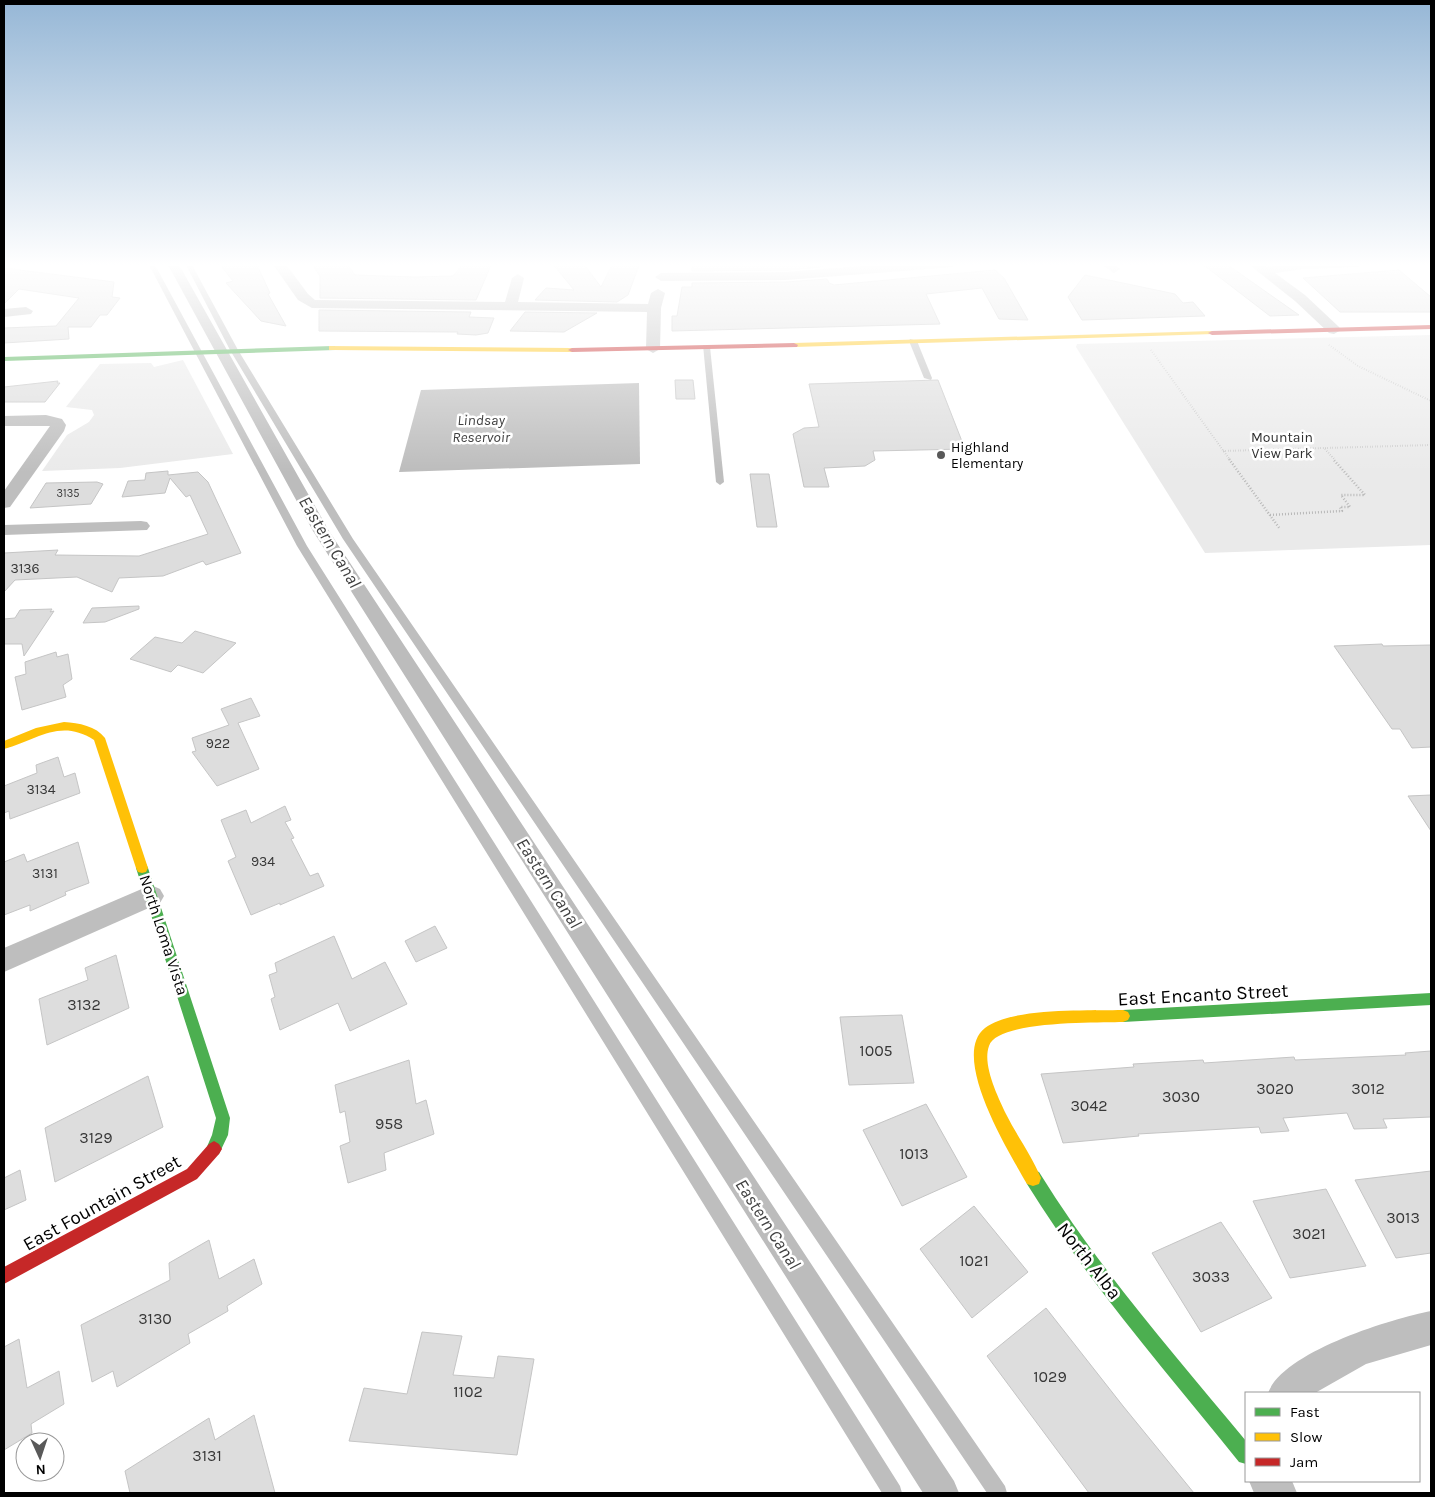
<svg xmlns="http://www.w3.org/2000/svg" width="1435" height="1497" font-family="Karla,sans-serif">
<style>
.green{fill:#eaeaea}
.water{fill:#bcbcbc}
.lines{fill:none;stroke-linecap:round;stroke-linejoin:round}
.canal{fill:#bcbcbc;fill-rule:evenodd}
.building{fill:#ddd;stroke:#c5c5c5}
.path-far1{stroke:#b8b8b8;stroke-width:2;stroke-dasharray:0.5 2;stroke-linecap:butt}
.path{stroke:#b8b8b8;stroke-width:2.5;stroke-dasharray:1 2;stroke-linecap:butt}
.lane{fill:#bebebe;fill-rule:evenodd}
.street{fill:#bebebe;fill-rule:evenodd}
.fast{fill:#4caf50;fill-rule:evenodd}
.slow{fill:#ffc107;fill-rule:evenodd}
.jam{fill:#c62828;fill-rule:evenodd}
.poi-dot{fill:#595959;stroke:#fff;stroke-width:2}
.labels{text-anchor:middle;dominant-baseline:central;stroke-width:5;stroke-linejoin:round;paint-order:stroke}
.far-number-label{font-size:11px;fill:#373737}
.far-park-label{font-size:14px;fill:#303030;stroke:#fff}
.far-poi-label{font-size:14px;fill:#000;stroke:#fff;text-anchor:start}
.number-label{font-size:14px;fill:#373737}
.far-water-label{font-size:15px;font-style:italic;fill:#414141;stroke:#fff}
.street-label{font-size:16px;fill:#000;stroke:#fff}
.near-number-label{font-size:16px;fill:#373737}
.water-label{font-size:18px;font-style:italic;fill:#414141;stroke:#fff}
.near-street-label{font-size:19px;fill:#000;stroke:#fff}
</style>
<rect width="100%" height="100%" fill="#fff"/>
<!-- green -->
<g class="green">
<polygon points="1431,335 1431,545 1205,553 1076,347 1077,344"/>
<polygon points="183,360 233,454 120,468 42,471 67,435 89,422 94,415 92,410 66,407 100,364 151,363 154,367"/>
</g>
<!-- water -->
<polygon class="water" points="639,383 640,464 399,472 421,390"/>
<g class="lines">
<!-- canal -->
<polygon class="canal" points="167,263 178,263 329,531 954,1481 959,1493 923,1493 313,531"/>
</g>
<!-- building -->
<g class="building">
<polygon points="238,263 256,263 270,293 268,294 286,326 261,321 226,283 233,281 222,267"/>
<polygon points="311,263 346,263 355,275 415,277 453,276 464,263 492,263 476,300 320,298 320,276"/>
<polygon points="552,263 583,263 601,287 613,263 640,263 628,295 617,302 535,300 546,288 574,290"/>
<polygon points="692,263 820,263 822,267 786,270 692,271"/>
<polygon points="1201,263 1225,263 1299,315 1270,316"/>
<polygon points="4,268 114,282 112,297 120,298 107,315 100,315 91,327 68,327 69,339 4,343 4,328 56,326 79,298 19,289 4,304"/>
<polygon points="995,270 1004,278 1028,320 999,319 982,288 926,294 940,324 672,331 672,316 677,316 682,287 692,287 692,283 786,282 827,279 829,283 834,285"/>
<polygon points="1399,270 1431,297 1431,312 1340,312 1303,278"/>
<polygon points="1085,275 1175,294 1183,303 1193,302 1205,316 1082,320 1068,297"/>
<polygon points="319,310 471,312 469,317 494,318 488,333 476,335 457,334 458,332 319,331"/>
<polygon points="525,312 597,313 564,332 510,331"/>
<polygon points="675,380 693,380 695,399 676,399"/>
<polygon points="938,380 965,449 873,451 875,460 865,466 824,468 829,487 804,487 793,434 804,428 819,427 809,384"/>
<polygon points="58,381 57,383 60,383 45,402 4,402 4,387"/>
<polygon points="168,471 168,475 198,472 208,482 241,553 206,565 203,561 163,576 119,578 112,592 77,577 15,580 4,592 4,553 58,550 55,555 139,556 208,534 190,495 186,497 170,478 165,493 122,497 128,481 145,480 146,473"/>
<polygon points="750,474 769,474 777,527 757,527"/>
<polygon points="97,482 103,484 91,504 30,508 46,483"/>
<polygon points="139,606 139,609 105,622 83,623 92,608"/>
<polygon points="52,609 50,612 54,611 24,656 22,644 4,644 4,619 15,618 20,610"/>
<polygon points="195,631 236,643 203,673 178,665 171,672 130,659 155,637 182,643"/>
<polygon points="1382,644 1383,646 1431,645 1431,747 1412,748 1400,729 1392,729 1334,646"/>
<polygon points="56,652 57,657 68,654 72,679 63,685 66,697 22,710 15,677 26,674 25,662"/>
<polygon points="251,698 260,716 238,723 259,769 217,786 192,752 196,751 192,738 229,725 221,709"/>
<polygon points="58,757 64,777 75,773 80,793 10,819 9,811 4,813 4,786 37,773 36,765"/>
<polygon points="1431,795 1431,831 1408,796"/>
<polygon points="285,806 291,820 285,822 294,838 291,839 310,876 318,873 324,886 280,905 280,903 251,915 228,861 236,857 221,820 246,810 251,823"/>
<polygon points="78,842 89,883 65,892 66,895 30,911 30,905 4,915 4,862 24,854 27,862"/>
<polygon points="435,926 447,948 416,962 405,941"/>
<polygon points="334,936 352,979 385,962 407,1004 350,1031 338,1003 280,1030 271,999 275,997 269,975 277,972 275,963"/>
<polygon points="116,955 129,1008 47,1045 39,999 88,980 85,968"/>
<polygon points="902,1015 914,1083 849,1085 840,1017"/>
<polygon points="1431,1051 1431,1117 1383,1119 1387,1128 1354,1129 1347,1113 1283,1118 1289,1131 1261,1133 1259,1127 1138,1134 1139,1136 1063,1143 1041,1074 1134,1067 1133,1064 1203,1060 1204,1063 1294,1057 1295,1060 1406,1055 1405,1053"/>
<polygon points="409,1060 416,1104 426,1100 434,1134 384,1153 386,1170 348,1183 340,1146 350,1142 345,1111 340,1113 335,1085"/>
<polygon points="148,1076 163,1127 55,1182 45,1128"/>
<polygon points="926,1104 967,1177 902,1206 863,1130"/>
<polygon points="20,1170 26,1200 4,1210 4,1178"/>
<polygon points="1431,1171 1431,1253 1396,1258 1355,1180"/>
<polygon points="1326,1189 1366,1266 1290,1278 1253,1201"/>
<polygon points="974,1206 1028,1272 972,1318 920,1249"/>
<polygon points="1221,1222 1272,1298 1201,1332 1152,1253"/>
<polygon points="209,1240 219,1279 254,1259 262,1284 227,1306 228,1311 188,1334 190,1343 117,1387 113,1371 92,1382 81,1325 170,1280 169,1263"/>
<polygon points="1046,1308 1123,1406 1194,1493 1089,1493 987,1356"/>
<polygon points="422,1332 462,1336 453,1375 494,1378 498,1356 534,1359 517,1455 349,1441 364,1388 407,1394"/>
<polygon points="19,1339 27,1388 59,1371 64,1404 31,1424 32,1433 4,1450 4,1347"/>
<polygon points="254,1415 275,1493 130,1493 125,1471 209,1418 215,1440"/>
</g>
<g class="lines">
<!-- path-far1 -->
<g class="path-far1">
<polyline points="1329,345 1358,366 1431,401"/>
<polyline points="1151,350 1230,460"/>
<polyline points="1325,448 1431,445"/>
<polyline points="1223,451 1324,448 1335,460"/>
</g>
<!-- path -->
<g class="path">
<polyline points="1229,459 1280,529"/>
<polyline points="1270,515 1342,511 1340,507 1350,507 1341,495 1365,495 1333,459"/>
</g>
<!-- lane -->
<g class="lane">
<polygon points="148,263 154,263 307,546 900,1486 902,1493 882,1493 297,546"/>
<polygon points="185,263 191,263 238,350 353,539 1005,1486 1007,1493 987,1493 343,539 230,350"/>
<polygon points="910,339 917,341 932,378 931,380 924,378 909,341"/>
<polygon points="703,345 710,347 724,482 720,485 716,482"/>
</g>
<!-- street -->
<g class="street">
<polygon points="272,263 285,263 308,294 315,300 505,302 512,278 518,274 524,278 518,302 648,304 651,293 658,289 665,293 661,308 660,349 653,353 646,349 647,312 312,308 298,300"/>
<polygon points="898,263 959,263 953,267 786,280 661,281 655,277 661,273 786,272"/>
<polygon points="1099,263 1114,263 1120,269 1114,273"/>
<polygon points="1247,263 1262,263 1267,267 1289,263 1365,263 1359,267 1303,269 1275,273 1305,295 1339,327 1341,330 1334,334 1329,333 1295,301"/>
<polygon points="26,307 33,311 31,314 4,317 4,309"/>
<polygon points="46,415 62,419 66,425 64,431 10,507 4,508 4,491 50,426 4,426 4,416"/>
<polygon points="141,521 147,522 150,526 147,530 4,535 4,525"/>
<polygon points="151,885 160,889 164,896 160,903 4,972 4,948"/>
<path d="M1431,1311V1345L1366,1364L1315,1393H1268C1283,1352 1390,1319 1431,1311Z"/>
<polygon points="1249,1481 1292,1481 1297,1493 1254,1493"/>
</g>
<!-- fast -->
<g class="fast">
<polygon points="332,346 335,346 335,350 4,361 4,357"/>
<polygon points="142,863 146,864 148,868 230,1118 228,1135 219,1154 214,1157 209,1154 206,1149 212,1135 216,1118 136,868 138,864"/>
<polygon points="1431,993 1431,1005 1123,1022 1118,1020 1116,1016 1118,1012 1123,1010"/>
<path d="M1033,1170L1039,1172C1099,1269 1174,1354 1246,1441V1464L1239,1462C1166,1371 1089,1284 1027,1184L1025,1178L1027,1172Z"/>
</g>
<!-- slow -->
<g class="slow">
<polygon points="1212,331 1214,332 1214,334 794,347 790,345 794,343"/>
<polygon points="329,346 572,348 576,350 572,352 332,350 329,350"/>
<path d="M64,722C79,723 96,726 105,738L148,868L146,872L142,873L138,872L136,868L94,740C60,718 37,740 4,749V741L36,728Z"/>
<path d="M1123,1010L1128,1012L1130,1016L1128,1020L1123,1022C1098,1023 997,1020 989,1046C982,1065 998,1097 1006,1114C1017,1136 1032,1156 1041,1178L1039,1184L1033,1186L1027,1184C1010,1154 949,1056 985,1028C1012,1007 1089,1011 1123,1010Z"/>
</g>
<!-- jam -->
<g class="jam">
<polygon points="1431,325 1431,329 1212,335 1208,333 1212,331"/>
<polygon points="794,343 798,345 797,347 572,352 568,350 572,348"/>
<polygon points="214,1141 219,1144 222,1149 219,1154 197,1179 4,1284 4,1267 187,1169 209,1144"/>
</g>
</g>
<!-- sky -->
<linearGradient id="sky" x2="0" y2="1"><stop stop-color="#96b7d6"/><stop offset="0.56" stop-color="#fff"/><stop offset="1" stop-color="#fff" stop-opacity="0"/></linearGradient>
<rect width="1435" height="473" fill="url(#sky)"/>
<!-- markers -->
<circle class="poi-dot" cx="941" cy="455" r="5"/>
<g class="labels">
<!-- far-number labels -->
<g class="far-number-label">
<text x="68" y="493">3135</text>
</g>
<!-- far-park labels -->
<g class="far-park-label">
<text x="1282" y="437">Mountain<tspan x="1282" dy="16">View Park</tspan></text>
</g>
<!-- far-poi labels -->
<g class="far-poi-label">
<text x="951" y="447">Highland<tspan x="951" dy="16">Elementary</tspan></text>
</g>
<!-- number labels -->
<g class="number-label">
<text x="25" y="568">3136</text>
<text x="218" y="743">922</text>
<text x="41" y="789">3134</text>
<text x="263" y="861">934</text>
<text x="45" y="873">3131</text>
</g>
<!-- far-water labels -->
<g class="far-water-label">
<text x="481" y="420">Lindsay<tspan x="481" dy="17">Reservoir</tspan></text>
</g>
<!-- street labels -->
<g class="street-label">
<text transform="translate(164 935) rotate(72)">North Loma Vista</text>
</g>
<!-- near-number labels -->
<g class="near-number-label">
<text x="84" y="1004">3132</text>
<text x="876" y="1050">1005</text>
<text x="1275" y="1088">3020</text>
<text x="1368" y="1088">3012</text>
<text x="1181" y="1096">3030</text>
<text x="1089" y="1105">3042</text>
<text x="389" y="1123">958</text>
<text x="96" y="1137">3129</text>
<text x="914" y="1153">1013</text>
<text x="1403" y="1217">3013</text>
<text x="1309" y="1233">3021</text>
<text x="974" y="1260">1021</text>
<text x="1211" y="1276">3033</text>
<text x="155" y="1318">3130</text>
<text x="1050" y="1376">1029</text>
<text x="468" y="1391">1102</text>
<text x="207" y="1455">3131</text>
</g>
<!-- water labels -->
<g class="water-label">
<text transform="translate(330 542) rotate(59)">Eastern Canal</text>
<text transform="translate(549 883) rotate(57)">Eastern Canal</text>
<text transform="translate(768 1224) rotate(57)">Eastern Canal</text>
</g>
<!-- near-street labels -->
<g class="near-street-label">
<text transform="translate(1203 995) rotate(-3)">East Encanto Street</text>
<text transform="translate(102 1203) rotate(-29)">East Fountain Street</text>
<text transform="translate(1089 1261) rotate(52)">North Alba</text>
</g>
</g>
<!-- border -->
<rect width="1435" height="1497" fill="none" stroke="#000000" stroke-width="10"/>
<!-- legend -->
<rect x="1245" y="1392" width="175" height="90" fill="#ffffff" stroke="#999999"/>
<rect x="1255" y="1408" width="25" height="8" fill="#4caf50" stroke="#999999"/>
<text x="1290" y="1417" font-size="15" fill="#000000">Fast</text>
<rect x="1255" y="1433" width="25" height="8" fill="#ffc107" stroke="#999999"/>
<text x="1290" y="1442" font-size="15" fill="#000000">Slow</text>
<rect x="1255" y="1458" width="25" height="8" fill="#c62828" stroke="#999999"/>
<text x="1290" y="1467" font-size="15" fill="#000000">Jam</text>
<!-- north arrow -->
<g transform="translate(40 1457) rotate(177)"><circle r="24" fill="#ffffff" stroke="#999999"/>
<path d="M0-4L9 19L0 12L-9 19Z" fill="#595959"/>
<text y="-8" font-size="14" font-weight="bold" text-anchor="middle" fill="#000000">N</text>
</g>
</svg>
